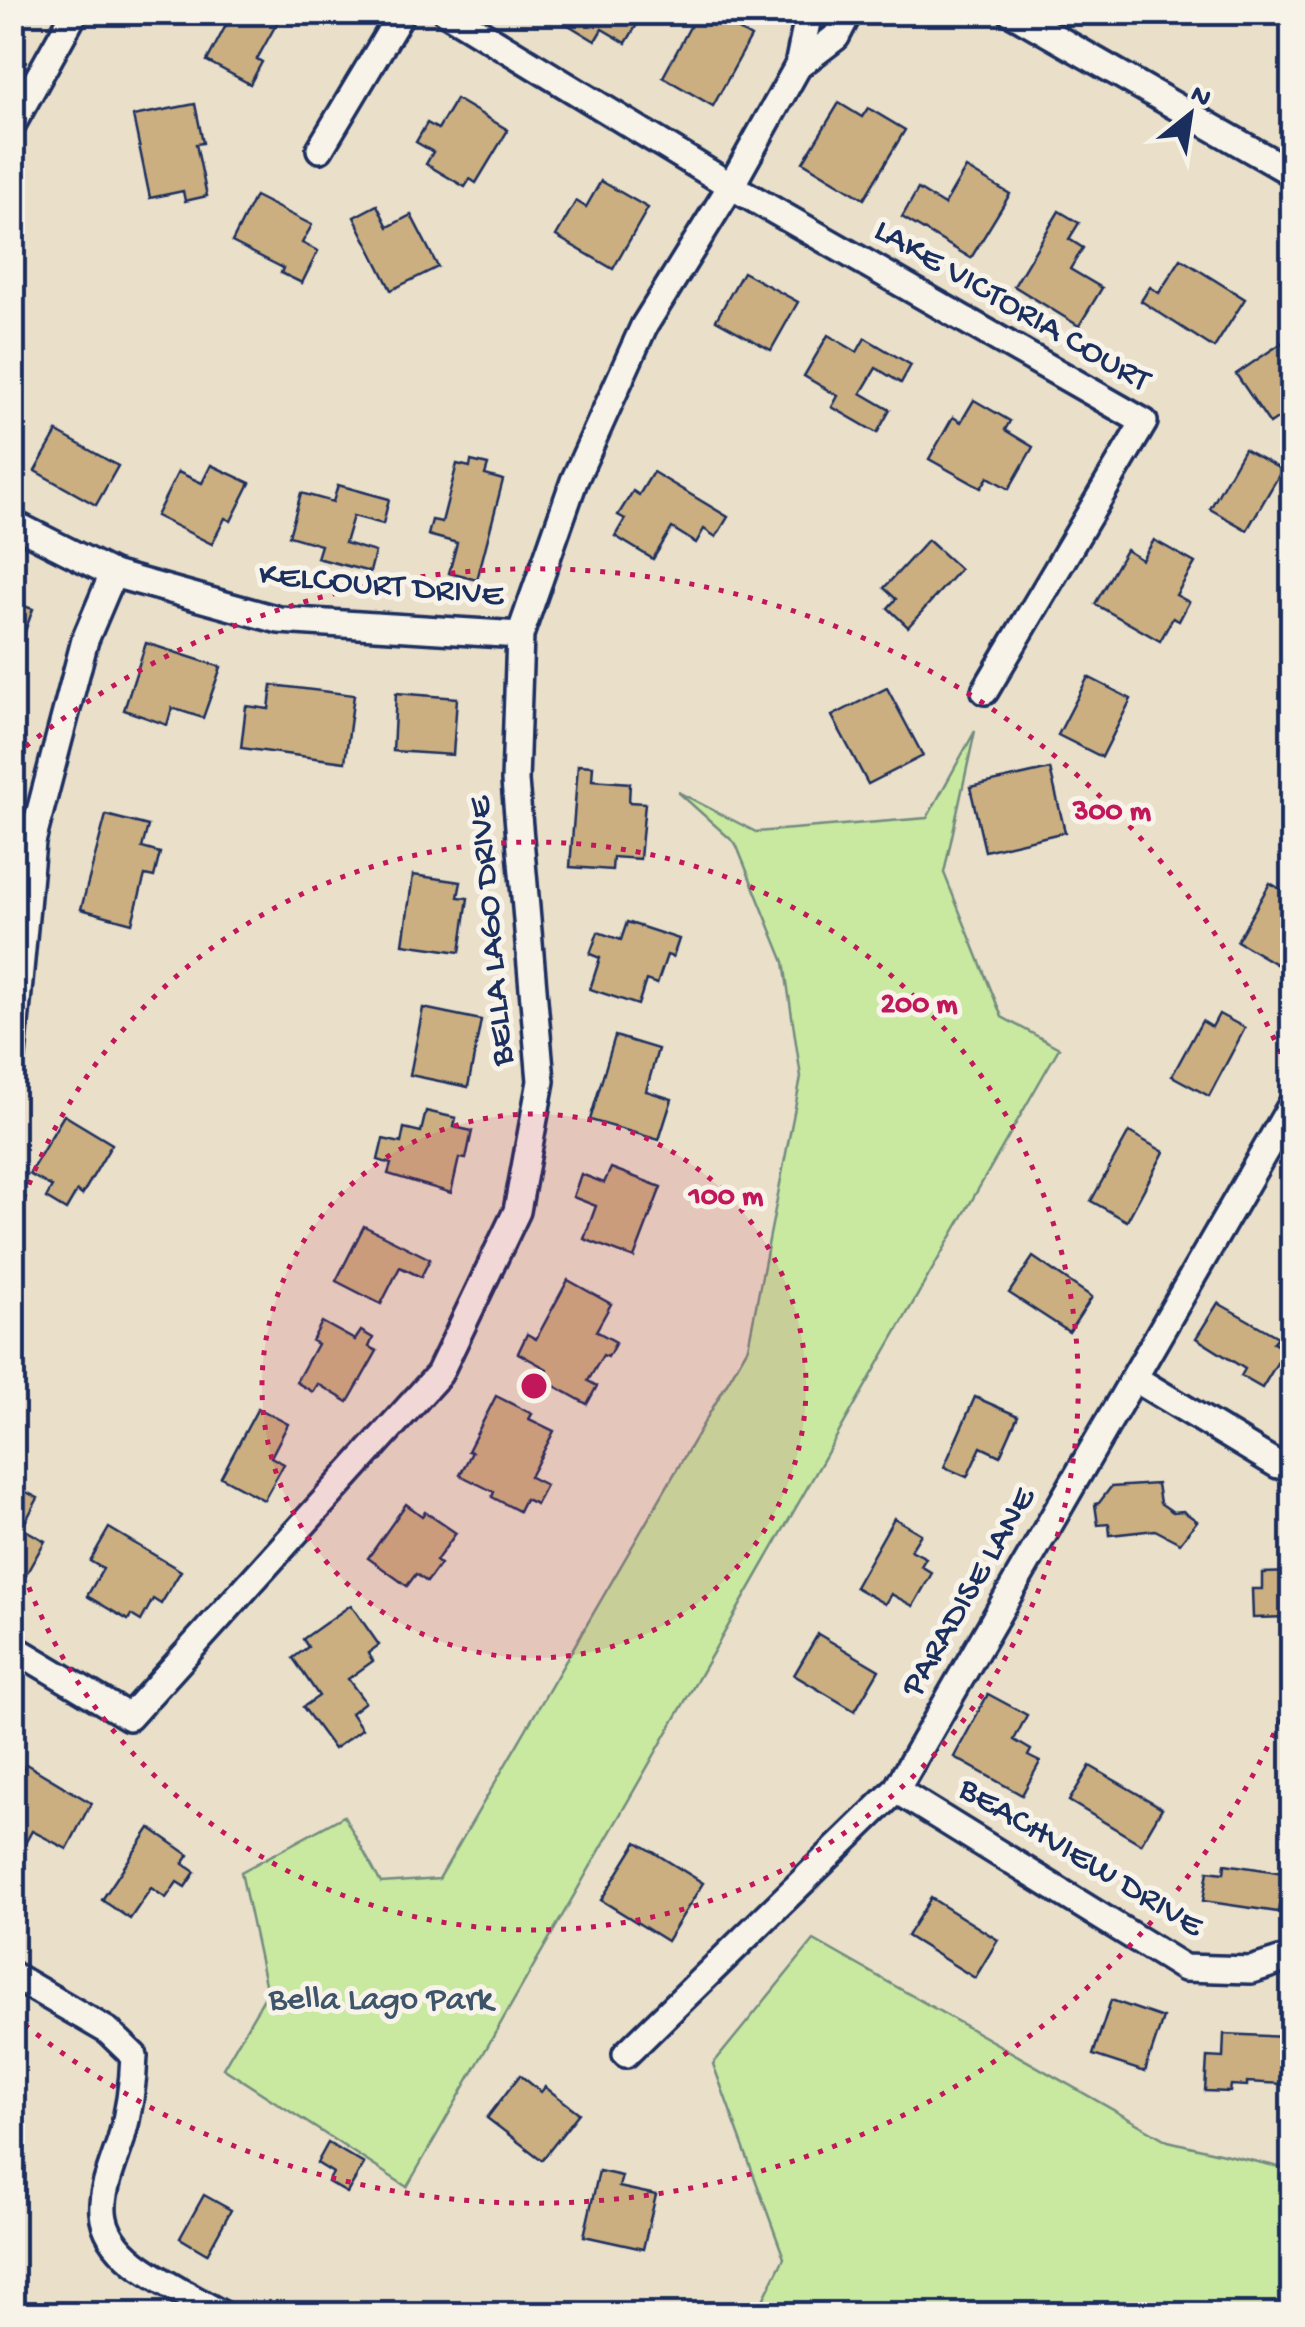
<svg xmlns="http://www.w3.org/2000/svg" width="1305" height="2327" font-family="'Gochi Hand',sans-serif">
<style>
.green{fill:#c9e8a0;stroke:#728c7f;stroke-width:2.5}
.building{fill:#cbaf80;stroke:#1b2f5e;stroke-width:2.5}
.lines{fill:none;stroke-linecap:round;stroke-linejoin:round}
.minor-casing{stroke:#1b2f5e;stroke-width:32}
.minor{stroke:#f7f3e8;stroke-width:25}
.ring{fill:none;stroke:#c2185b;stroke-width:5;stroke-dasharray:5 10}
.labels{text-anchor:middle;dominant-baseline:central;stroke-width:10;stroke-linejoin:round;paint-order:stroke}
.street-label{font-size:35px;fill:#1b2f5e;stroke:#f7f3e8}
.park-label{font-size:35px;fill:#3e546b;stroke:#f7f3e8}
.centre{fill:#c2185b;stroke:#f7f3e8;stroke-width:5}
.ring-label{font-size:30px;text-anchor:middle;font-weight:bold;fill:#c2185b;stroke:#f7f3e8;stroke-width:10;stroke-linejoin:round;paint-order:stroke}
</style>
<rect width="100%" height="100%" fill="#eadfc9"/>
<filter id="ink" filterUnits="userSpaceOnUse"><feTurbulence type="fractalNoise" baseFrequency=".01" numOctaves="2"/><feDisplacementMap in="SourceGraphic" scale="20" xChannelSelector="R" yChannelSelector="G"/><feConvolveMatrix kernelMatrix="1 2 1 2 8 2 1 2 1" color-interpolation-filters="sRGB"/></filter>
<g filter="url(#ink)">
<!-- green -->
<g class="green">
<polygon points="975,731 944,873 1002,1017 1059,1048 407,2187 223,2068 267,1993 241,1872 344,1816 381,1883 439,1879 748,1347 801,1077 784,962 736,844 678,792 756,832 927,818"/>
<polygon points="814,1940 1168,2141 1292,2170 1292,2314 756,2314 784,2258 713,2064"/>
</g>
<!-- building -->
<g class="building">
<polygon points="233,12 283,12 257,59 262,62 250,84 207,61"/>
<polygon points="547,12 632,12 641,18 626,43 602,29 595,41"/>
<polygon points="698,12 707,12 751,37 713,106 663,77"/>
<polygon points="456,99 508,130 476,183 470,179 465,187 426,164 433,152 416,142 427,123 438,129"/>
<polygon points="839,103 862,117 868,108 905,130 864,199 803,162"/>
<polygon points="195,104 203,143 196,144 207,196 185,201 183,191 150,198 133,116"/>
<polygon points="966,168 1010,194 971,258 902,217 918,189 944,205"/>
<polygon points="601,181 648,208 613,269 556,236 576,201 586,207"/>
<polygon points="255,196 312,225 302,243 318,251 302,283 281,273 283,268 232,242"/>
<polygon points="377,205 388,227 411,215 438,267 391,290 354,217"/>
<polygon points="1059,211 1079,223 1069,239 1083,248 1070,269 1102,288 1079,326 1014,286"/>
<polygon points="1181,259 1245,299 1214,348 1141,301 1150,287 1159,293"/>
<polygon points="743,272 798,302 771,350 716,320"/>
<polygon points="828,335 857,352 865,338 911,365 901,383 876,368 861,393 890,410 877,433 832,407 838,396 804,376"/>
<polygon points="1292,336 1292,409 1270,424 1236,374"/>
<polygon points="974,400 1010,421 1005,430 1033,447 1009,489 988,477 981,488 929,459 953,417 961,422"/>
<polygon points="57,432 118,466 96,505 35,471"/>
<polygon points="1244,449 1282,470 1247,530 1210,509"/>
<polygon points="471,461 488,465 485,475 503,480 477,580 449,573 457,543 428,535 432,520 442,522 457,464 470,467"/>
<polygon points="211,465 250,483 231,521 225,518 212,544 156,516 178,472 202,483"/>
<polygon points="653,472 728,517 716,537 704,529 696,543 672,528 653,559 615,536 625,519 618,515 633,491 639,495"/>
<polygon points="338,485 389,499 383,524 353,516 345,543 375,552 370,572 317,558 321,545 289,536 301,493 333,502"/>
<polygon points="928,540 960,569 908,627 888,608 896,599 884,588"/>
<polygon points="1154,540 1195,563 1176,595 1189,602 1179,621 1173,618 1160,641 1095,604 1126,550 1142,560"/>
<polygon points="12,602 33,609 14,662 12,661"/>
<polygon points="146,643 221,667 203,718 172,708 167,725 124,710"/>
<polygon points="1088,677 1131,699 1102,757 1058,735"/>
<polygon points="272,685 354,695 345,762 241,748 246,706 269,709"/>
<polygon points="887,688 923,756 868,784 832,716"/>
<polygon points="396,693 457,698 453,755 393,751"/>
<polygon points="578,765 593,766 592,780 630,783 629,802 645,803 640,859 613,857 612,870 570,867"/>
<polygon points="1050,769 1065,832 985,851 970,787"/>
<polygon points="106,815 148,826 142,848 160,853 154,877 145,875 132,923 81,909"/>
<polygon points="413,875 461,882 458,897 468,898 460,952 403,944"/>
<polygon points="1270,883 1292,896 1292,947 1281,967 1237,941"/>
<polygon points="627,922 679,939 673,957 667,955 657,984 646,980 638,1005 590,989 600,958 590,954 598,932 621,940"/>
<polygon points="423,1008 481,1020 468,1087 410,1075"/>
<polygon points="1219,1014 1245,1028 1209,1096 1172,1076 1202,1021 1212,1027"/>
<polygon points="615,1036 658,1049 646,1091 672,1099 659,1140 590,1120"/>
<polygon points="426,1111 456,1118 454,1127 472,1131 466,1159 459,1158 451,1193 388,1174 391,1164 378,1160 383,1139 401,1143 404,1128 421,1132"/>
<polygon points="64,1115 112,1144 82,1195 77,1191 66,1210 46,1198 52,1187 29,1174"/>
<polygon points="1129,1132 1164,1152 1127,1221 1091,1201"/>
<polygon points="611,1168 661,1187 634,1258 584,1239 596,1206 573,1197 581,1174 604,1183"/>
<polygon points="364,1226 430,1259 421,1277 400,1267 381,1304 336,1281"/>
<polygon points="1033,1257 1092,1297 1069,1332 1009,1293"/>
<polygon points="568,1280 611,1304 596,1331 616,1342 608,1357 603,1355 588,1381 597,1386 587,1404 542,1379 547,1369 518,1353 527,1334 536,1339"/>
<polygon points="1218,1303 1278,1337 1273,1343 1285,1350 1262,1388 1241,1376 1245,1369 1196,1338"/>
<polygon points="322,1322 355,1340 361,1331 373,1338 369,1347 377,1351 348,1402 318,1384 313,1392 296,1382 317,1344 312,1341"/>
<polygon points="496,1396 532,1414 529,1419 554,1431 530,1477 546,1485 536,1504 525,1499 519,1511 492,1497 494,1492 460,1475 472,1452 468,1451"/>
<polygon points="975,1397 1018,1416 1000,1456 981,1447 967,1477 944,1467"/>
<polygon points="258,1408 288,1424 271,1457 284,1464 264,1500 221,1477"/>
<polygon points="1157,1484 1160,1503 1173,1512 1183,1511 1197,1521 1180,1543 1155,1530 1110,1535 1109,1524 1098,1525 1095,1504 1099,1503 1111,1487"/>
<polygon points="12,1485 38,1498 22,1528 45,1541 25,1576 12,1569"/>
<polygon points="406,1504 422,1516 425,1512 456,1533 436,1561 440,1564 427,1582 416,1574 407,1586 368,1558"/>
<polygon points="894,1518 921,1534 911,1550 926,1558 921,1566 932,1573 913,1606 891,1594 885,1604 855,1587"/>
<polygon points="109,1528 181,1571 161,1604 153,1599 141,1621 131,1615 128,1620 87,1596 103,1569 90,1561"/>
<polygon points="1292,1572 1292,1617 1253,1618 1252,1589 1262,1589 1262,1573"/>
<polygon points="351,1605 379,1645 368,1653 373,1661 348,1679 365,1702 351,1713 362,1729 334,1749 303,1707 319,1696 293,1658 308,1647 303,1639"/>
<polygon points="818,1634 879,1670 855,1711 794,1675"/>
<polygon points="988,1694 1027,1715 1014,1740 1031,1750 1028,1756 1040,1762 1022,1795 954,1757"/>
<polygon points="26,1764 91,1803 67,1849 32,1831 12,1867 12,1789"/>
<polygon points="1090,1766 1162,1808 1141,1844 1069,1801"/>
<polygon points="150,1828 189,1855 183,1864 195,1872 185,1887 177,1882 166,1898 151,1888 130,1919 102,1900"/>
<polygon points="637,1842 703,1883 667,1941 601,1900"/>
<polygon points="1225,1864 1284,1873 1278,1912 1203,1901 1208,1871 1224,1873"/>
<polygon points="931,1898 998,1940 975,1978 907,1936"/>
<polygon points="1111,2000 1163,2018 1145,2072 1093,2055"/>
<polygon points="1224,2034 1286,2037 1284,2084 1247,2082 1247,2086 1231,2085 1230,2092 1205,2091 1207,2057 1223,2058"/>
<polygon points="520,2075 541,2092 545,2087 579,2113 542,2160 487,2118"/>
<polygon points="328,2143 364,2164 347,2193 328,2182 333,2173 317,2163"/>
<polygon points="599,2171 622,2176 619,2187 656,2195 643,2249 584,2236"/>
<polygon points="204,2195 231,2210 207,2254 180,2238"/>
</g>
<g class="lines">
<defs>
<g id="minor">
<polyline points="446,12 731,186 1144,422 985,691"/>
<polyline points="1011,12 1292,173"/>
<polyline points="798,66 836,37 849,12"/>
<polyline points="12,125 75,12"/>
<polyline points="320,149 402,12"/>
<polyline points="12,523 113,574 279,620 520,635"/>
<polyline points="12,1056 32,842 85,640 113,574"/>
<polyline points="1134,1378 1278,1465"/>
<polyline points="12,1647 129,1717 439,1374 517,1211 541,1081 515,781 520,635 574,481 644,326 731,186 798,66 807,22 813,12"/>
<polyline points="896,1790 1184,1968 1251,1970 1292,1957"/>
<path d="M12,1975L108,2031L134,2056C133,2086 129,2112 121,2140C104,2191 85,2223 135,2263C161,2283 193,2298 221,2314"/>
<polyline points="626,2054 896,1790 1292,1104"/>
</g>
</defs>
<!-- minor casing -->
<use href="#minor" class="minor-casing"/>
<!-- minor -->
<use href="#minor" class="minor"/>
</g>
</g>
<!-- distance rings -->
<circle cx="534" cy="1386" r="272" fill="#c2185b" fill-opacity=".12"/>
<g class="ring">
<circle cx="534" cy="1386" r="272"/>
<path d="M14 1227A544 544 0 1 1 14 1545"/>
<path d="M1292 1692A817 817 0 0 1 14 2016M14 756A817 817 0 0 1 1292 1080"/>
</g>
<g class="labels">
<!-- street labels -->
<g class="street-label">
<text transform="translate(1011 307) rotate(30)">LAKE VICTORIA COURT</text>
<text transform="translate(381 587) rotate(5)">KELCOURT DRIVE</text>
<text transform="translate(493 931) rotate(-95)">BELLA LAGO DRIVE</text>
<text transform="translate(970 1593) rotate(-60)">PARADISE LANE</text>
<text transform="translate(1080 1859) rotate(31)">BEACHVIEW DRIVE</text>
</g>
<!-- park labels -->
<g class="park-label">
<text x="381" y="2001">Bella Lago Park</text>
</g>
</g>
<circle cx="534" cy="1386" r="15" class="centre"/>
<g class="ring-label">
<text x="1112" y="819">300 m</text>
<text x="919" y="1012">200 m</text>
<text x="726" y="1204">100 m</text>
</g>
<!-- margin -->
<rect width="1305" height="2327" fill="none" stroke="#f7f3e8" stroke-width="50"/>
<rect x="25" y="25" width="1255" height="2277" fill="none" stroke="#1b2f5e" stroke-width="4" filter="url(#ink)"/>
<!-- north arrow -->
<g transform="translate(1190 115) rotate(30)" stroke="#f7f3e8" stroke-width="8" paint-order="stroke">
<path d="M0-8L18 38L0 25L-18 38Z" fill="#1b2f5e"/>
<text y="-15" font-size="28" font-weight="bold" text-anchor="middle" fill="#1b2f5e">N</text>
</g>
</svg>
